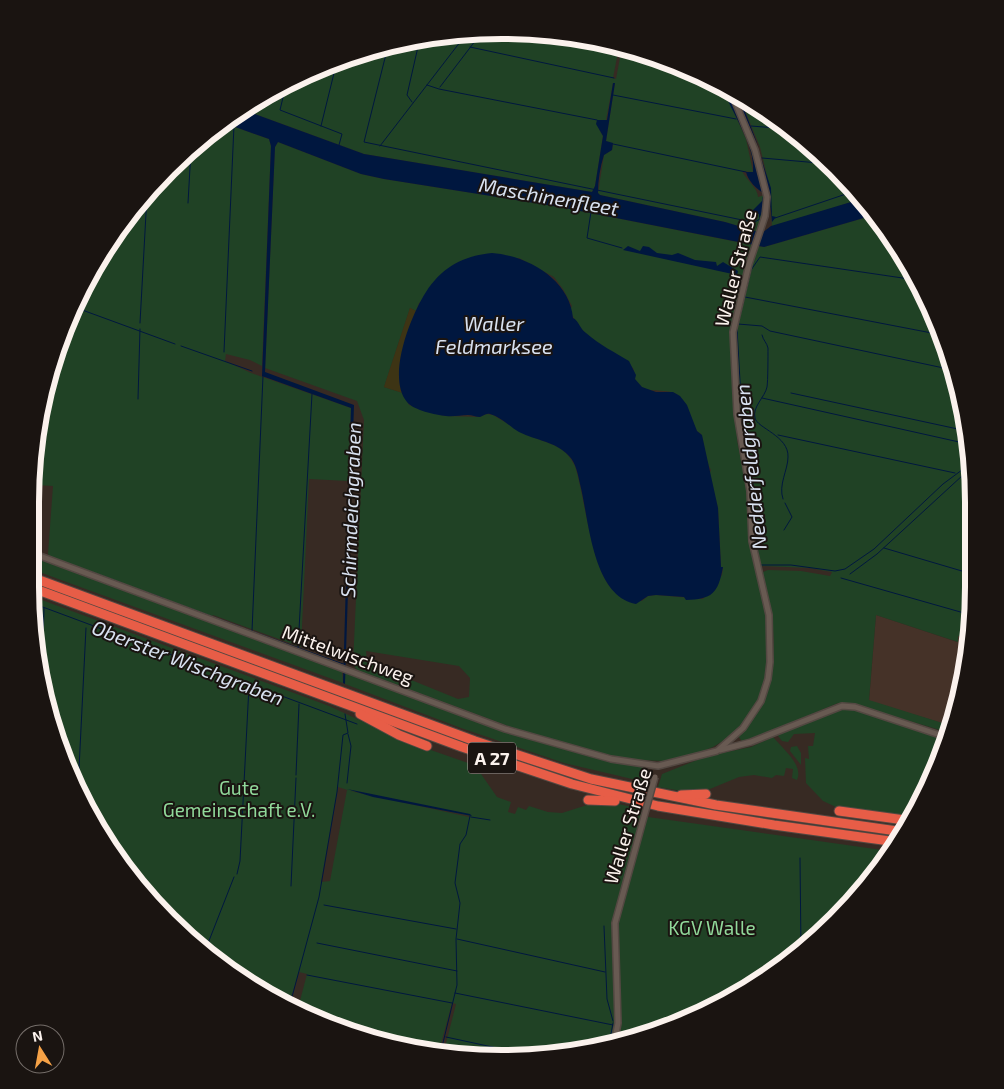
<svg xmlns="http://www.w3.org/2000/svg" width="1004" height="1089" font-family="'Exo 2',sans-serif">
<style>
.built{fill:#453228}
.green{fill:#204225;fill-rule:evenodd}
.sand{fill:#3d3414}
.water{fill:#00173f}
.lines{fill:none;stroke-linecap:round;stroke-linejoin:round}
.stream{stroke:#00173f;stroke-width:1}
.street-casing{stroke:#534842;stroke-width:8}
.highway-casing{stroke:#534842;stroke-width:11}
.street{stroke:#685a52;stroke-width:5}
.highway{stroke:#e75d47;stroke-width:9}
.street-bridge-casing{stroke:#534842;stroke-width:8;stroke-linecap:butt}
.street-bridge{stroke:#685a52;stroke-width:5}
.labels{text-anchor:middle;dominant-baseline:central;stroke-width:4;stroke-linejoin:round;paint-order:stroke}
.shield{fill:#1a1411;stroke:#b8afab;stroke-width:1}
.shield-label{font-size:18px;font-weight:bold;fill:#fbf2ed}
.street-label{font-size:19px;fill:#fbf2ed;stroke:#1a1411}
.park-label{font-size:19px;fill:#91d99a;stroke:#1a1411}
.water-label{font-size:20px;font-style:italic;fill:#d9e2f1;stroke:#1a1411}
.rim{fill:none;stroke:#fbf2ed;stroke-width:6}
</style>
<rect width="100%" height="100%" fill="#372a23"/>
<!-- built -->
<polygon class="built" points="876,615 957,642 958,636 966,639 965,646 970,648 968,655 963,658 964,674 952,726 869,701"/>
<!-- green -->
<g class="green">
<path d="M502,30L594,39L619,47L613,78L616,79L622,47L683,66L723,88L746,139L753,172L742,171C746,180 758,188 758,197L765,195V209L758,232L725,222L600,195L598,193L604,155L612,150L613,144L606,141L615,83H613L606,120L599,129L603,136L595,186L592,192L364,154L241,109L322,66L410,39Z"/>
<path d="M739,96C786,121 827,158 861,199L772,227L770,188L760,147Z"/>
<polygon points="224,123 269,139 271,146 262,366 250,360 226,354 225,361 251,373 351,408 348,481 309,479 301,647 213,615 211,618 53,559 48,554 53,486 35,485 39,410 66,321 110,240 168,168"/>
<path d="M278,142L361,174L384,179L560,207L753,245L731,332L737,440L747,490L751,547L767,615L768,654L767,671L759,698L743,723L731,736L713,747L698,753L665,761L637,760L599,753L519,730L357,670L353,665L364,420L357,401L265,368L275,147ZM519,258L554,277L563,289L572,306L570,310C580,337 611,352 633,368C635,372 634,377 635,379C643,398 670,385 680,397C689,406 690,420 697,431C701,435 700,431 702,437C705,448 705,459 711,470L709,475L718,508L721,567L723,568L722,575L703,599L656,595L648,596L642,601C634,599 620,596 613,590C592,570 585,498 575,466C564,444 550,445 531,436C518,430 505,422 493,415L487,414L478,417L445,416L409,405L403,393L384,387L410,308L416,311L419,303ZM366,651L459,666L470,678L469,697L458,699L367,662Z"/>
<path d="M874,215L895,240L938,322L965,410L974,502L970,648L965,647L966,639L958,636V642L876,615L869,700L952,726L950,733L869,709L838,703L743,743L739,737L740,733C780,688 780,630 762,576L763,572L768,570L801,571L830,576L832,572L809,568L759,566L752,489L740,418L736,332L751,267L758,246L764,247Z"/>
<polygon points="32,557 342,671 343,683 31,569"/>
<path d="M31,596L329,706L405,741L468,763L479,771L497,797L511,802L508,812L515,814L518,807L526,810L529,806L548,812L562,813L587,805L608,802L643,809L641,816L889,851L836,921L764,979L682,1023L594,1050L502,1059L444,1051L456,1004L452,1003L439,1051L380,1043L297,1012L307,974L299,972L288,1007L191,942L127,874L79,795L39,679ZM338,787L354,792L471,816L469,817L347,790L330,881L321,882Z"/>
<path d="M345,672C441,707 540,751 642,765L649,774V783L564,763L461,728L345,684Z"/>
<polygon points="838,708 851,708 948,741 913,819 836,807 823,801 806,783 805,758 809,759 808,746 813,746 815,733 794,734 788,742 782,741 778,736 779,733"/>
<path d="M773,737C782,748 804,765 797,780L792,778L793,769L786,768L784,776L776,775L772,778L754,775L739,777L705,791L688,792L658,787L662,774L707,756L751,747Z"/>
<polygon points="797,746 801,753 801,765 790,751 791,747"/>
</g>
<!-- sand -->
<path class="sand" d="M410,308L416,311C405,338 396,364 403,393L384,387Z"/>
<!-- water -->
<g class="water">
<path d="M613,83H615L606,141L613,143L612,150L604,155C600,167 598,180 598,193L600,195L725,222L762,233L771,226L861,199L874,215L764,247L560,207L384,179L361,174L278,142L275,147L265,372L354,405L345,684L343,683L351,408L262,376L271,146L269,139L224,123L241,109L364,154L592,192L595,186L603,136L596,124L597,120H607Z"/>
<path d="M723,88L726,89L748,138L763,193C757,189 748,181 746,172H753C756,145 731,113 723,88Z"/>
<polygon points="735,94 739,96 759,148"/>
<polygon points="759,152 771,188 772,216 776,217 772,222 769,191"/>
<polygon points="762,196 764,207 759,219 759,214 751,212 762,201"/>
<polygon points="628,246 640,251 643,246 649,247 657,253 672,255 678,253 695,260 716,262 717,266 723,262 738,271 737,275 623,250"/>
<path d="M492,253C530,256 570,281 573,318C579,321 580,329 586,333C600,345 614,352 629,361L636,375L635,379L642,387L656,392H673L680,396L687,405L697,431L702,435L718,508L721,567H723C718,594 712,599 686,600L684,597L656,595L648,596L636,604C592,596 589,519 580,484C578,475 576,463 569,456C555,441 537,441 519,432C510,427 501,417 490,414C485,413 484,416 480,417C476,417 472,415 468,415C461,415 453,417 446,416C436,415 413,410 407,402C386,377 411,315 426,292C442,267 463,256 492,253Z"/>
<polygon points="347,789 470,814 472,816 373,797"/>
</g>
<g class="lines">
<!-- stream -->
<g class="stream">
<polyline points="388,46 364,142 752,222"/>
<polyline points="470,47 614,78"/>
<polyline points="286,85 280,110 342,134 339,145"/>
<polyline points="427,85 439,89 597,120"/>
<polyline points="440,87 482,32"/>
<polyline points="613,95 736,119"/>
<polyline points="412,102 407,95 420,38"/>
<polyline points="321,126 337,61"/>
<polyline points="751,126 788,129"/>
<polyline points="613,144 746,172"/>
<polyline points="380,146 467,33"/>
<polyline points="762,158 830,164"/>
<polyline points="188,203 191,150"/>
<polyline points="591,212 587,238 622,248"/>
<polyline points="775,218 855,191"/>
<polyline points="746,227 760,219"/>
<polyline points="916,280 760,257 751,270 738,324 762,326 770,331 953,370"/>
<polyline points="745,297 942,335"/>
<polyline points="74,307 175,344"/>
<polyline points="140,323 147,195"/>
<polyline points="737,329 743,433 754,489 758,557"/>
<path d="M762,335C763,340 767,343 768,348C768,355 768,381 767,387C765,397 752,407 755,418C757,428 789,436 788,457C788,470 778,485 783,499"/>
<polyline points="181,346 252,371"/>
<polyline points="224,352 234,125"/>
<polyline points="791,393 967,431"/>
<polyline points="762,398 968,444"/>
<polyline points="138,399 140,329"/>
<polyline points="778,435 955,473"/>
<polyline points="784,530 792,517 785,503"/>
<polyline points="884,548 972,574"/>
<polyline points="32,550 36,552"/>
<polyline points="42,554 47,556"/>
<polyline points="53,558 122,583"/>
<polyline points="761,565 791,565 835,571 845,569 874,549 943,484 970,464"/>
<polyline points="850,574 877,554 963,475 971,472"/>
<polyline points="841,578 971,615"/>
<polyline points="126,585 163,598"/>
<polyline points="167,600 241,627"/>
<polyline points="32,603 357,724"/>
<polyline points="246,629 343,664"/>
<polyline points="252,631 263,376"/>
<polyline points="298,648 312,394"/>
<polyline points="42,687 44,608"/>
<polyline points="296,775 299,704"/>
<polyline points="347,783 351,746 348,734"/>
<polyline points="78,789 86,628"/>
<polyline points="471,817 490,820"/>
<polyline points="800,858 801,949"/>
<polyline points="237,874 240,861 249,686"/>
<polyline points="291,886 296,778"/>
<polyline points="324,905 456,929"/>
<polyline points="604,926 607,999 613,1021"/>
<polyline points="457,939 605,972"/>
<polyline points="317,943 457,971"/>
<polyline points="205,951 234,877"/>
<polyline points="307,975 452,1003"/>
<polyline points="455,993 613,1025"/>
<polyline points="289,1008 319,897 337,792 343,735 348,733 345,714"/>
<polyline points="446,1037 497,1048"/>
<polyline points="609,1045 613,1023"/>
<polyline points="503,1050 532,1056"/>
<polyline points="441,1051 457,985 456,939 460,903 455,883 460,844 466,835 470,816"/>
</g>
<defs>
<g id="street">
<polyline points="32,553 505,729 611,759 658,766 717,751 743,728 761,701 768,679 770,662 769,615 752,541 750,491 737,414 733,332 749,264 765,216 767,197 755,150 731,92"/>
<polyline points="720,750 751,742 842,706 855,707 949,738"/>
<polyline points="614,1044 618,1023 615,923 642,824"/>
</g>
<g id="highway">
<polyline points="31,577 475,741 591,779 716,805 904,832"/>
<polyline points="30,587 462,747 572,784 658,806 774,825 897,842"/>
<polyline points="360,714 399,735 427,746"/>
<polyline points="681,795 706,794"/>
<polyline points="588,800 615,801"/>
<polyline points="839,811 912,821"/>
</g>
</defs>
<!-- street casing -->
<use href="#street" class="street-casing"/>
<!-- highway casing -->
<use href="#highway" class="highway-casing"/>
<!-- street -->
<use href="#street" class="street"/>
<!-- highway -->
<use href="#highway" class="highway"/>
<defs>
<polyline id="street-bridge" points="642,824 655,777"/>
</defs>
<!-- street-bridge casing -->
<use href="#street-bridge" class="street-bridge-casing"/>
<!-- street-bridge -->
<use href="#street-bridge" class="street-bridge"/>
</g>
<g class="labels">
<!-- shield labels -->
<rect class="shield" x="468" y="742.5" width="48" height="31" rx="4"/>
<g class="shield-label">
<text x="492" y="758">A 27</text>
</g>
<!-- street labels -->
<g class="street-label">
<text transform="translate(735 268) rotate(-76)">Waller Straße</text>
<text transform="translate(348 654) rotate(20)">Mittelwischweg</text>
<text transform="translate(627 826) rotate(-73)">Waller Straße</text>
</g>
<!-- park labels -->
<g class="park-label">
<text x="239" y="787">Gute<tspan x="239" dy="22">Gemeinschaft e.V.</tspan></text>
<text x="712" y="927">KGV Walle</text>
</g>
<!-- water labels -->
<g class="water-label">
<text transform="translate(549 196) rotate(10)">Maschinenfleet</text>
<text x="494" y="323">Waller<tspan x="494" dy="23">Feldmarksee</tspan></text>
<text transform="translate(750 467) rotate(-96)">Nedderfeldgraben</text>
<text transform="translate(350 510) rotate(-88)">Schirmdeichgraben</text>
<text transform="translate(188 662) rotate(21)">Oberster Wischgraben</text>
</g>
</g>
<!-- crop -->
<path d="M0 0H1004V1089H0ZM502 39H502A463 463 0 0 1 965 502V587A463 463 0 0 1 502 1050H502A463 463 0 0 1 39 587V502A463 463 0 0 1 502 39Z" fill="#1a1411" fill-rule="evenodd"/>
<path class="rim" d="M502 39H502A463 463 0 0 1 965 502V587A463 463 0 0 1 502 1050H502A463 463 0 0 1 39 587V502A463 463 0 0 1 502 39Z"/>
<!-- north arrow -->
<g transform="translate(40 1049) rotate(349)"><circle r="24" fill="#1a1411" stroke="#746d69"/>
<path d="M0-4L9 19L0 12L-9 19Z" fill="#f6a247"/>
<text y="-8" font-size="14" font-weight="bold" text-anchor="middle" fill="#fbf2ed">N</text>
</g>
</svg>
